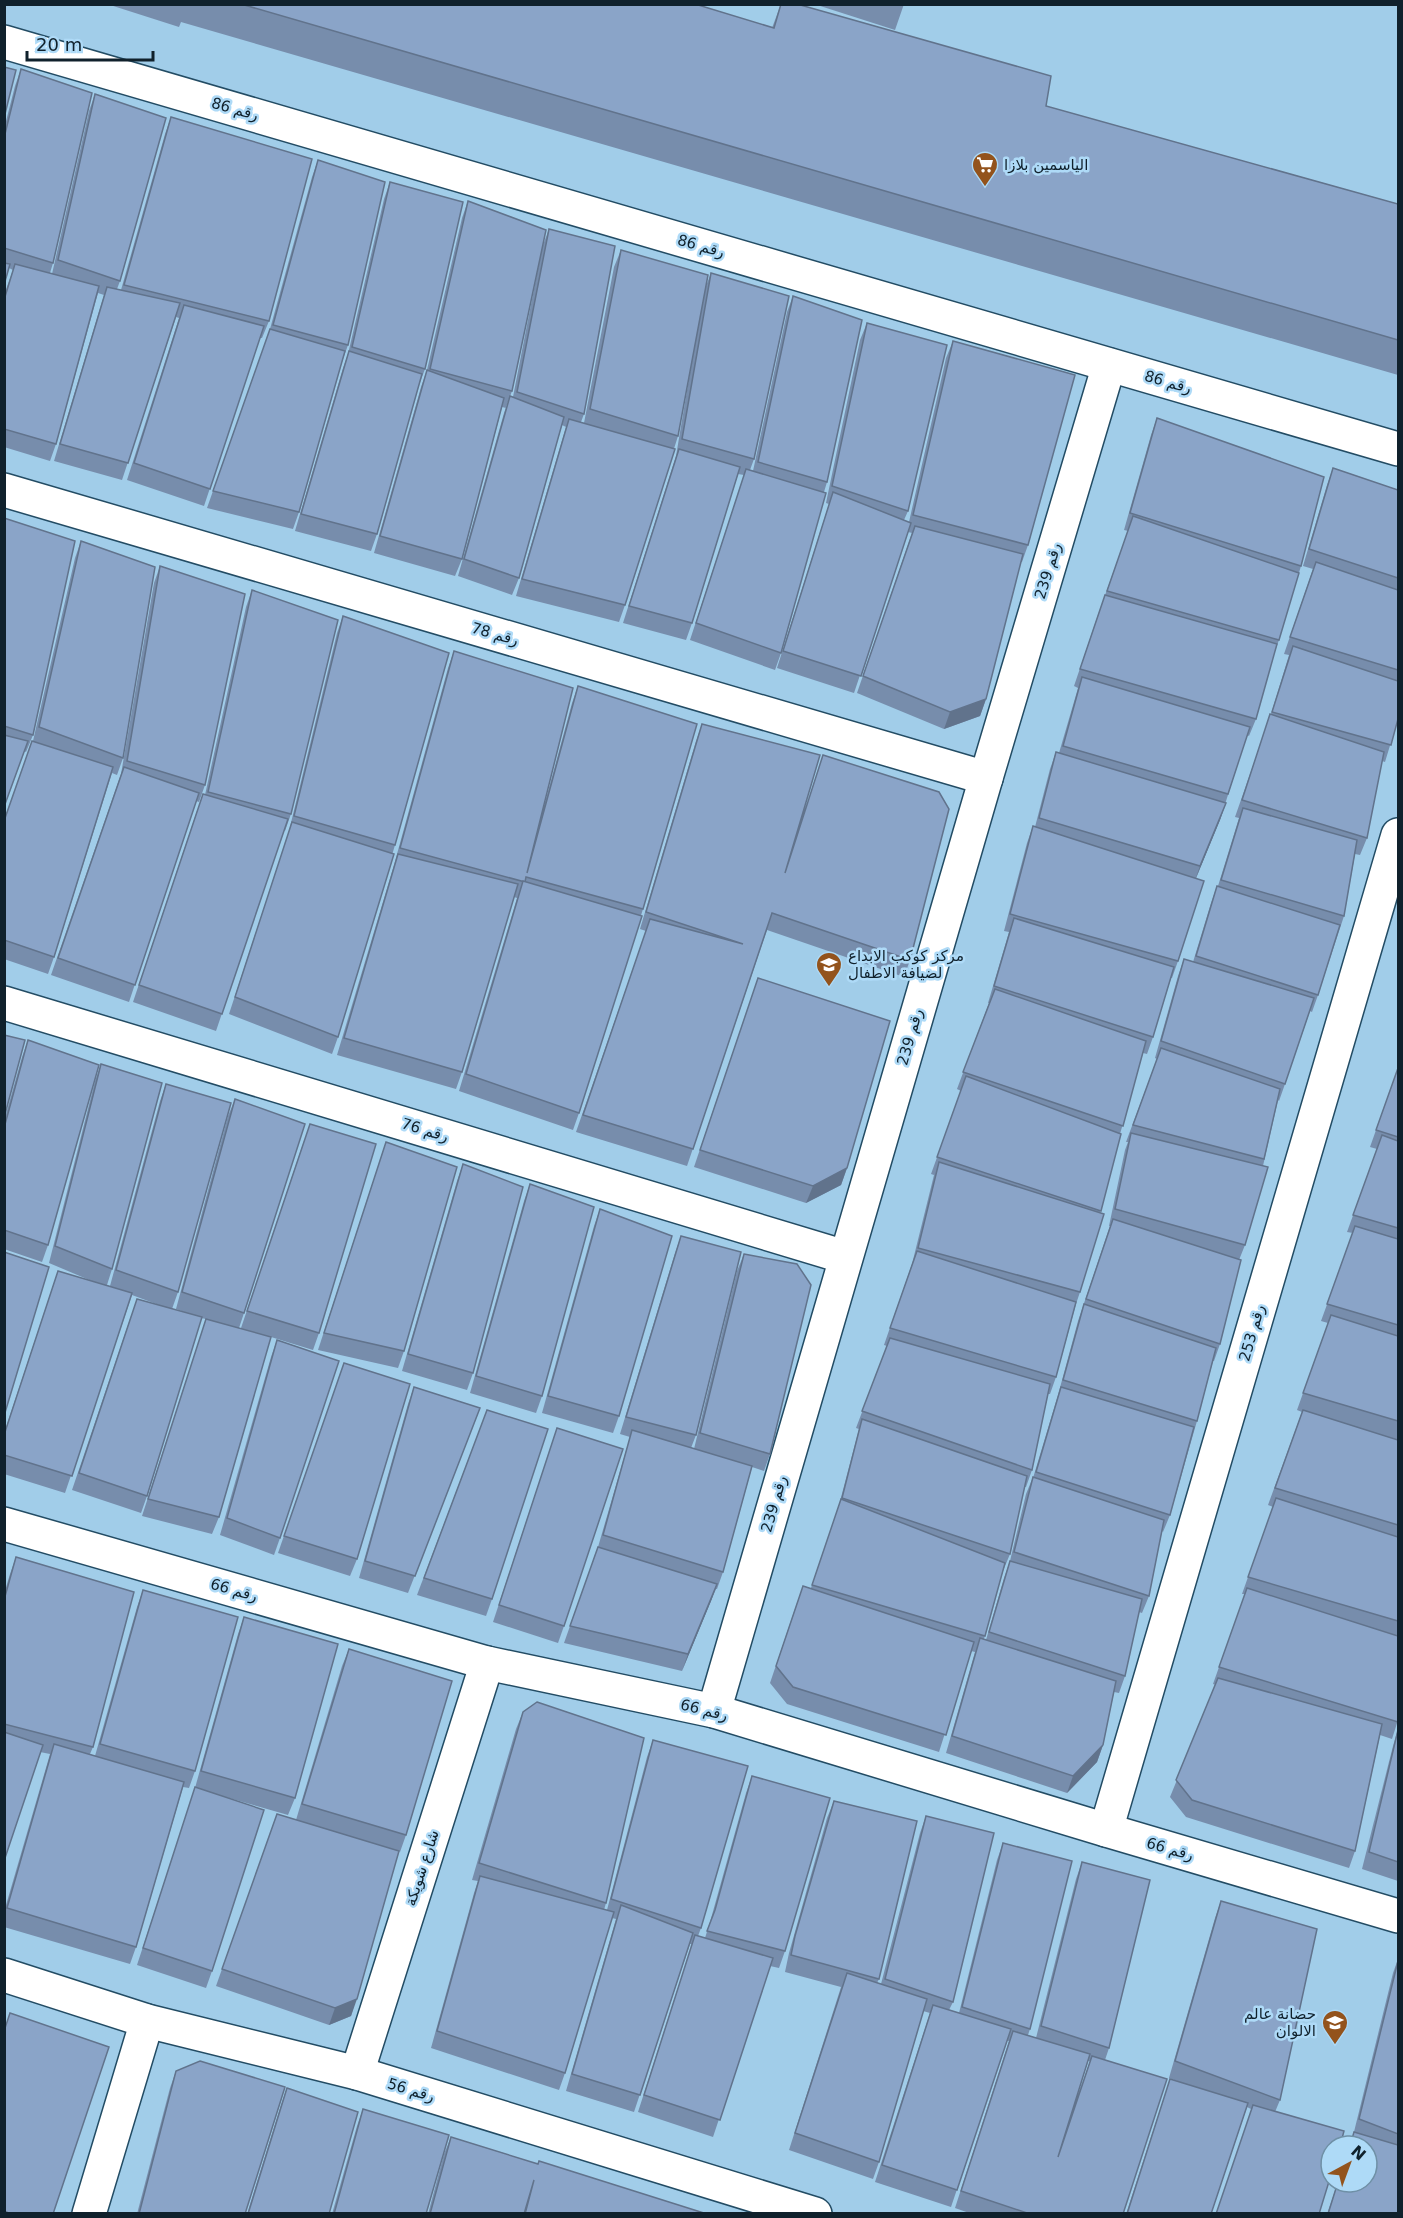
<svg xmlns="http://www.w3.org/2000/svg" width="1403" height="2218" font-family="'DejaVu Sans',Cairo,sans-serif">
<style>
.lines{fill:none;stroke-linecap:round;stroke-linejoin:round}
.minor-casing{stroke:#234c64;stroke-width:36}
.minor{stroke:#fff;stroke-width:33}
.wall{fill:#778dac;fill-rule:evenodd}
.shaded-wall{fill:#61738c}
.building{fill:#8aa4c8;stroke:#61738c;stroke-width:1.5}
.labels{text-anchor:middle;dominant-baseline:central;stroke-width:5;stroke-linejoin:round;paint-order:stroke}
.street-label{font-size:15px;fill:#10212c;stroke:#aedaf7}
.poi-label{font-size:15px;fill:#10212c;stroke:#aedaf7;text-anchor:start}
</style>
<rect width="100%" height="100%" fill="#a1cde9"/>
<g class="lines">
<defs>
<g id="minor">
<polyline points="4,42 1398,449"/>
<polyline points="4,490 986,778"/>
<polyline points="4,1003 845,1257"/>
<polyline points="4,1524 487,1663 714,1711 1106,1830 1398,1916"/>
<polyline points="714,1711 986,778 1109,365"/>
<polyline points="1106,1830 1398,835"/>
<polyline points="4,1975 147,2021 357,2073 815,2214"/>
<polyline points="357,2073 487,1663"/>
<polyline points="89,2214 147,2021"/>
</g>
</defs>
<!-- minor casing -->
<use href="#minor" class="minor-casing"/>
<!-- minor -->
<use href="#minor" class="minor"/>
</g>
<!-- wall -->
<g class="wall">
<polygon points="107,4 695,4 772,28 781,4 1046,106 1398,204 1398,375 181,22 179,27"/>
<polygon points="814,4 904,4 895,30"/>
<polygon points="21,69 53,263 50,273 52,274 89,111 95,94 120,281 117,289 121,290 165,134 171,117 269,321 262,338 260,338 204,506 127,480 179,318 176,317 122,480 54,461 104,295 98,293 56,444 50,461 4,447 4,295 13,270 9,268 4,285 4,129 15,86"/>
<polygon points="318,160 348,345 342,362 299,512 293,529 207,508 270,329 312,177"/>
<polygon points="390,182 425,369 419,385 377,534 371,551 295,531 343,368 348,354 384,199"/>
<polygon points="468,201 543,245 549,229 584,414 581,422 584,423 614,267 621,250 706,286 711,273 754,459 750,470 753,471 787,312 793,296 827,482 824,492 781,653 775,670 690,640 744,475 738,474 692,623 686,640 623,623 676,456 696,337 678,436 625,605 619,622 516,596 566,427 562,425 519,578 512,595 458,576 504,413 510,396 513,397 542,248 512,391 506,408 502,407 462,559 455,576 374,553 421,387 427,370 462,218"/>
<polygon points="867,323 908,511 904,520 909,522 946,358 953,341 1028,545 1022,562 1021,562 986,699 980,716 944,729 857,693 912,533 908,532 854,693 777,668 829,504 826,503 860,340"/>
<polygon points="1157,418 1301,566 1279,640 1273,657 1256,719 1249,736 1247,735 1220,820 1196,878 1178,961 1172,978 1171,978 1153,1037 1147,1054 1143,1053 1120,1134 1080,1292 1076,1304 1056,1377 1050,1394 1048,1394 1032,1470 1026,1487 1024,1487 1010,1554 1003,1571 984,1639 986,1640 1004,1578 1010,1561 1026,1494 1033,1477 1033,1478 1058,1395 1078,1321 1110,1226 1109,1226 1125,1150 1128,1142 1126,1142 1157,1059 1155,1058 1178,976 1184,959 1193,962 1211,903 1217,886 1218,886 1239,818 1235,817 1271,714 1289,655 1284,654 1313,569 1303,566 1327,485 1333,468 1398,490 1398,719 1385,762 1382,761 1367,838 1360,855 1355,854 1344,916 1318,995 1312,1012 1310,1011 1285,1084 1279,1101 1278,1100 1245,1245 1239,1260 1220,1344 1214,1361 1213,1361 1197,1421 1170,1515 1163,1532 1162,1531 1149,1596 1142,1613 1139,1612 1125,1676 1119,1693 1114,1692 1103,1745 1097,1762 1067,1793 946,1753 975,1652 971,1651 939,1752 787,1704 770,1683 797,1603 811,1588 839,1505 859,1429 856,1428 887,1346 884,1345 912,1264 934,1175 931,1174 961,1091 957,1089 989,1003 988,1003 1009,932 1004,931 1027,843 1033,826 1035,827 1050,769 1056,752 1059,753 1078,688 1074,686 1099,612 1128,531 1124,530 1151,435"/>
<polygon points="4,518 33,735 26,752 24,751 4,807"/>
<polygon points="81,541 123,758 117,775 112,773 54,957 48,974 4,959 4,820 33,741 75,558"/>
<polygon points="160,566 205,785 199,802 196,801 129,1002 51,975 121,774 154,583"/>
<polygon points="252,590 291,814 285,831 284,830 216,1031 133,1002 197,811 205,795 246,607"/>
<polygon points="343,616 395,845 338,1037 332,1054 229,1014 289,831 337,633"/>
<polygon points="454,651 543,810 572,703 578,686 643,909 579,1113 573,1130 459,1091 517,898 514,897 462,1072 456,1089 337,1055 394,865 448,668"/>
<polygon points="702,724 794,845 823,755 910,960 904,977 767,930 687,1166 576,1132 646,931 640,929 696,741"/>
<polygon points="758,978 847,1168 841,1185 806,1203 694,1167"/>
<polygon points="28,1040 48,1245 42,1262 4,1249 4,1121 22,1057"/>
<polygon points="101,1064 112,1269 107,1285 110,1286 160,1101 166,1084 178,1292 172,1309 196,1316 176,1309 228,1116 235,1099 244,1313 239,1328 241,1328 304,1141 319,1333 313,1350 271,1337 219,1517 212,1534 142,1516 206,1319 201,1318 147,1496 141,1513 72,1490 131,1316 167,1308 132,1295 65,1493 4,1474 4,1433 58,1271 94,1282 49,1263 95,1081"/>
<polygon points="1398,1068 1398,1720 1392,1739 1380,1735 1355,1851 1349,1868 1186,1817 1170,1797 1216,1685 1213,1684 1245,1594 1242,1594 1273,1507 1268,1505 1302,1412 1297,1410 1328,1323 1321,1321 1353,1233 1347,1232 1377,1149 1370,1147"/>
<polygon points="386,1142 404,1351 398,1368 318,1350"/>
<polygon points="463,1164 473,1373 467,1390 402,1371 457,1181"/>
<polygon points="530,1184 542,1396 536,1413 470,1393 524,1201"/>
<polygon points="600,1209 619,1416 613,1433 542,1413 594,1226"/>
<polygon points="681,1236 696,1435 691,1448 694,1449 737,1271 744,1254 770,1454 764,1471 752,1467 723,1572 717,1589 716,1589 682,1671 564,1643 598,1547 630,1437 620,1434 675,1253"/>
<polygon points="277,1340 280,1538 274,1555 220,1535 271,1357"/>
<polygon points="344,1363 357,1559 350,1576 278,1553"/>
<polygon points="414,1387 480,1408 408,1593 359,1578 408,1404"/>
<polygon points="487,1410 492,1599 486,1616 417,1595"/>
<polygon points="557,1428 564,1626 558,1643 493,1622"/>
<polygon points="16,1557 93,1747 90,1754 95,1756 137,1607 143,1590 195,1771 189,1788 183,1787 136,1947 130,1964 4,1927 4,1912 50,1754 40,1752 4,1861 4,1594 10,1574"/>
<polygon points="244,1617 295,1798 288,1815 222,1796 212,1971 206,1988 137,1965 195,1788 238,1634"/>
<polygon points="349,1649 406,1835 400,1852 399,1851 351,2016 329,2025 216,1986 277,1814 296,1820 342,1666"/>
<polygon points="523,1712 606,1903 604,1910 607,1910 647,1757 653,1740 701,1928 698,1936 705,1938 710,1922 746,1793 752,1776 785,1951 779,1968 770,1966 713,2137 638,2112 692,1944 690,1944 634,2112 566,2091 616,1919 612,1918 565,2073 559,2090 431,2048 474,1893 478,1881 472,1880 516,1729"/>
<polygon points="1398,1729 1398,1881 1362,1869 1393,1746"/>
<path d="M834,1801L879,1979L877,1983L881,1984L920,1833L926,1816L953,2002L949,2010L959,2013L997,1860L1003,1843L1030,2029L1028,2035L1036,2038L1076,1879L1082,1862L1109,2048L1105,2060L1123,2214H972L955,2208L1009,2041H1007L951,2207L875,2182L930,2013L923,2011L879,2162L873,2179L789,2150L841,1987L785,1972L789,1953L827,1818ZM1088,2061H1090L1066,2130Z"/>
<polygon points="1221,1901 1280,2100 1275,2112 1251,2109 1247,2107 1211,2214 1126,2214 1170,2079 1188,2085 1169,2078 1215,1918"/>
<polygon points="1398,1959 1398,2214 1327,2214 1338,2182 1367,2182 1367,2146 1349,2146 1353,2136 1393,1973"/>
<polygon points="176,2071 245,2214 137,2214 170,2088"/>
<polygon points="287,2088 329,2214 247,2214 281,2105"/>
<polygon points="363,2109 426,2214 332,2214 357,2126"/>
<polygon points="451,2137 538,2164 707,2214 428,2214 444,2154"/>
</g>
<!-- shaded-wall -->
<g class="shaded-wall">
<polygon points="986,699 980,716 944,729 950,712"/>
<polygon points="1226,803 1220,820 1194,883 1200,866"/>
<polygon points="847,1168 841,1185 806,1203 813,1186"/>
<polygon points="717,1584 711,1601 682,1671 688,1654"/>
<polygon points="1103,1745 1097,1762 1067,1793 1073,1776"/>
<polygon points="357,1999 351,2016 329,2025 335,2008"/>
</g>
<!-- building -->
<g class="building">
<polygon points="241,4 695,4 774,28 781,4 797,4 1051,76 1046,106 1398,204 1398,340"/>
<polygon points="4,67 16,70 4,118"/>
<polygon points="21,69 92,93 53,263 4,248 4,138"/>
<polygon points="95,94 166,118 120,281 58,260"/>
<polygon points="171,117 312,159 269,321 124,285"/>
<polygon points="318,160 385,182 348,345 273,325"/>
<polygon points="390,182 463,202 425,369 352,347"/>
<polygon points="468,201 546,230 512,391 430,369"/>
<polygon points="549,229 615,246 584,414 517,392"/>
<polygon points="621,250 708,275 678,436 590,409"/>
<polygon points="4,263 10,264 4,285"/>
<polygon points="15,264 99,286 56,444 4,429 4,300"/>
<polygon points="711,273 789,296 754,459 682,439"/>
<polygon points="107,287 180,303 128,463 60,444"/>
<polygon points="793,296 862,320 827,482 758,462"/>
<polygon points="184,305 264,326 210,489 134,463"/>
<polygon points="867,323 947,345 908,511 832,486"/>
<polygon points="270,329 345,351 299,512 213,491"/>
<polygon points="953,341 1075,375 1028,545 913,515"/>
<polygon points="349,351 422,374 377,534 301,514"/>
<polygon points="427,370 504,398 462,559 380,536"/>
<polygon points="510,396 564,417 519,578 464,559"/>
<polygon points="1157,418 1324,477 1301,566 1130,513"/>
<polygon points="569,419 675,449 625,605 522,579"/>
<polygon points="679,449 740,467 692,623 629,606"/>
<polygon points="1333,468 1398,490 1398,578 1309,549"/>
<polygon points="746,469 826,493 781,653 696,623"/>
<polygon points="833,492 911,523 861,676 783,651"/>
<polygon points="1133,516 1299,573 1279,640 1107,591"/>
<polygon points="4,518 75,541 33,735 4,726"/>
<polygon points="915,526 1023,554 986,699 950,712 863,676"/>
<polygon points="81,541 155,567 123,758 39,727"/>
<polygon points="1316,562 1398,590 1398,670 1290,637"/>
<polygon points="160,566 245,594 205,785 127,761"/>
<polygon points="252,590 338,620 291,814 208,792"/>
<polygon points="1105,595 1277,644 1256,719 1080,669"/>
<polygon points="343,616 449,653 395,845 294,816"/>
<polygon points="1293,646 1398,681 1398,719 1391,745 1272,712"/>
<polygon points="454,651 573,688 527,873 578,686 697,724 643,909 526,877 525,882 400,848"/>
<polygon points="1082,677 1250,727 1228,794 1063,746"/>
<polygon points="1270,714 1384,752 1367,838 1242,800"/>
<polygon points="702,724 820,755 785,873 823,755 939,792 949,809 910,960 772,913 693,1149 583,1115 650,919 743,944 646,912"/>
<polygon points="4,735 28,741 4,807"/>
<polygon points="32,741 113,767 54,957 4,940 4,821"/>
<polygon points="1056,752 1226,803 1200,866 1039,818"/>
<polygon points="124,767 199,793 135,985 58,958"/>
<polygon points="203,794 288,819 222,1014 139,985"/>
<polygon points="1243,808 1357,840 1344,916 1221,880"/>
<polygon points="292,822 394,854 338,1037 235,997"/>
<polygon points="1033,826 1204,881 1178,961 1010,914"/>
<polygon points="398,854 518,884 462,1072 344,1038"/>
<polygon points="523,881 642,916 579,1113 466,1074"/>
<polygon points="1217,886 1340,925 1318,995 1196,956"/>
<polygon points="1014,918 1174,967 1153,1037 994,986"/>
<polygon points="1184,959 1314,998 1285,1084 1161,1041"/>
<polygon points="758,978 890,1021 847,1168 813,1186 700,1150"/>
<polygon points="995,989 1146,1041 1123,1126 963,1072"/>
<polygon points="4,1035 25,1040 4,1118"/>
<polygon points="28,1040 99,1065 48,1245 4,1230 4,1128"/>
<polygon points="1161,1048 1280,1089 1264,1159 1133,1125"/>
<polygon points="101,1064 162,1083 112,1269 55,1246"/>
<polygon points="1398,1068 1398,1137 1376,1130"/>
<polygon points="966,1076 1121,1134 1101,1211 937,1157"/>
<polygon points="166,1084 231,1103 178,1292 116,1270"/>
<polygon points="235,1099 305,1124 244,1313 182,1292"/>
<polygon points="310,1124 376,1144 319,1333 247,1311"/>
<polygon points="1131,1133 1268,1167 1245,1245 1115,1209"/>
<polygon points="1382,1135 1398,1141 1398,1228 1353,1215"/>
<polygon points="386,1142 457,1167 404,1351 324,1333"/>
<polygon points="939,1162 1104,1214 1080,1292 918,1248"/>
<polygon points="463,1164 523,1187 473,1373 408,1354"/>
<polygon points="530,1184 594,1207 542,1396 476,1376"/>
<polygon points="600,1209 672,1236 619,1416 548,1396"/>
<polygon points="1113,1219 1241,1260 1220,1344 1086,1299"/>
<polygon points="1355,1226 1398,1239 1398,1325 1327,1304"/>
<polygon points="681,1236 741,1252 696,1435 626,1417"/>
<polygon points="917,1251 1076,1302 1056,1377 890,1328"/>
<polygon points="4,1252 49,1267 4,1416"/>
<polygon points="744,1254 797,1264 811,1285 770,1454 700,1433"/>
<polygon points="58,1271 132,1293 72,1476 4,1455 4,1435"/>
<polygon points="137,1299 202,1317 147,1496 79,1473"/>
<polygon points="1084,1304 1216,1348 1197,1421 1063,1380"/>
<polygon points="1331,1315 1398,1336 1398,1421 1303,1393"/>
<polygon points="206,1319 271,1337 219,1517 148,1499"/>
<polygon points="890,1338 1050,1384 1032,1470 862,1411"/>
<polygon points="277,1340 339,1361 280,1538 227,1518"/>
<polygon points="344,1363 410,1384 357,1559 284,1536"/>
<polygon points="414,1387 480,1408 415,1576 365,1561"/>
<polygon points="1061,1387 1194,1427 1170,1515 1036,1472"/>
<polygon points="487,1410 548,1429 492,1599 424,1578"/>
<polygon points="1303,1410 1398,1440 1398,1525 1275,1488"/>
<polygon points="862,1419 1027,1476 1010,1554 842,1498"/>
<polygon points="557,1428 623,1449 564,1626 499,1605"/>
<polygon points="632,1430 752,1466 723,1572 603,1535"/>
<polygon points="1033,1477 1164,1520 1149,1596 1014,1552"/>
<polygon points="1276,1498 1398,1537 1398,1621 1248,1577"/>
<polygon points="841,1499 1005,1563 985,1636 812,1585"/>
<polygon points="598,1547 717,1584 688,1654 570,1626"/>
<polygon points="16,1557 134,1592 93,1747 4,1724 4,1600"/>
<polygon points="1010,1561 1142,1599 1125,1676 989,1632"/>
<polygon points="803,1586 974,1642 946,1735 793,1687 776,1666"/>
<polygon points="1247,1588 1398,1636 1398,1722 1219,1667"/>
<polygon points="143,1590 238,1617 195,1771 100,1744"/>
<polygon points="244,1617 338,1644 295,1798 201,1771"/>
<polygon points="980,1638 1116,1681 1103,1745 1073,1776 952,1736"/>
<polygon points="349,1649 452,1681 406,1835 302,1804"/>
<polygon points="1218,1678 1382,1724 1355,1851 1192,1800 1176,1780"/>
<polygon points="537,1702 644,1738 606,1903 479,1863 523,1712"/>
<polygon points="1398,1730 1398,1862 1369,1852"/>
<polygon points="4,1732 43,1745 4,1861"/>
<polygon points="653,1740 748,1766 701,1928 611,1899"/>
<polygon points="54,1744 184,1782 136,1947 7,1908"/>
<polygon points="752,1776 830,1798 785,1951 707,1931 715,1910"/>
<polygon points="195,1787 264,1810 212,1971 143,1948"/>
<polygon points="834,1801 917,1821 879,1979 791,1955 795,1936"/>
<polygon points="277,1814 399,1851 357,1999 335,2008 222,1969"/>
<polygon points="926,1816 994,1833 953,2002 885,1979"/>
<polygon points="1003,1843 1072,1861 1030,2029 962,2007"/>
<polygon points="1082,1862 1150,1880 1109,2048 1041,2026"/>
<polygon points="480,1876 614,1912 565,2073 437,2031"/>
<polygon points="1221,1901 1317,1929 1280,2100 1175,2061"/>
<polygon points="621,1905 693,1933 640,2095 572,2074"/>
<polygon points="695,1935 773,1958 720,2120 644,2095"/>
<polygon points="1398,1961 1398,2134 1359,2119"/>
<polygon points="847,1973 927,1999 879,2162 795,2133"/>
<polygon points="933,2005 1011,2029 957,2190 882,2165"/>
<polygon points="10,2013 109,2047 53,2214 11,2214 4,2211 4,2031"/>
<polygon points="1013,2031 1090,2054 1058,2157 1092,2056 1167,2079 1123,2214 1030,2214 961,2191"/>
<polygon points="200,2061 285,2087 245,2214 139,2214 176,2071"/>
<polygon points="1170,2079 1248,2103 1211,2214 1127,2214"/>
<polygon points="287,2088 358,2112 329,2214 248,2214"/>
<polygon points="1253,2105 1344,2131 1340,2146 1331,2146 1331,2175 1319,2214 1216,2214"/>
<polygon points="363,2109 449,2135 426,2214 334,2214"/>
<polygon points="1354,2132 1398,2145 1398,2214 1328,2214 1338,2182 1367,2182 1367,2146 1350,2146"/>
<polygon points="451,2137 538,2164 539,2161 707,2214 525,2214 534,2180 524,2214 430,2214"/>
</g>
<!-- icons -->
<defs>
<symbol id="supermarket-pin" viewBox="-11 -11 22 30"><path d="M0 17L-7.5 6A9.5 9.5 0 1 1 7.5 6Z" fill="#93531c" stroke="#aedaf7"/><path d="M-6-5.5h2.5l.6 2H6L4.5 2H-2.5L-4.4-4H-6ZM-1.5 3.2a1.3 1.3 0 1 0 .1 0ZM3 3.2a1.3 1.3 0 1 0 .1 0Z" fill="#fff"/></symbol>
<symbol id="school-pin" viewBox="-11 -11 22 30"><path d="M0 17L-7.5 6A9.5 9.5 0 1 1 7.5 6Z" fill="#93531c" stroke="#aedaf7"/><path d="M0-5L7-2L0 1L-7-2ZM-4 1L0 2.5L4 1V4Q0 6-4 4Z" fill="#fff"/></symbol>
</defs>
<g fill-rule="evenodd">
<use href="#supermarket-pin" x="970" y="150" width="30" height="40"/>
<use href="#school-pin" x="814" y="950" width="30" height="40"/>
<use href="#school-pin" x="1320" y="2008" width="30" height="40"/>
</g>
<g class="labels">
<!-- street labels -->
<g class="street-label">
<text transform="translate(235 109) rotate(16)">رقم 86</text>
<text transform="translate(701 246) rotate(16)">رقم 86</text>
<text transform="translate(1168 382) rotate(16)">رقم 86</text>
<text transform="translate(1048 571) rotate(-73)">رقم 239</text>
<text transform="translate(495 634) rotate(16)">رقم 78</text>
<text transform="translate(910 1037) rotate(-74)">رقم 239</text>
<text transform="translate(425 1130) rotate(17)">رقم 76</text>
<text transform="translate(1252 1333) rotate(-74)">رقم 253</text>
<text transform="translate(774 1504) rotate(-74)">رقم 239</text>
<text transform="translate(234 1590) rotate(16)">رقم 66</text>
<text transform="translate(704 1710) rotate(14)">رقم 66</text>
<text transform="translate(1170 1849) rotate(16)">رقم 66</text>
<text transform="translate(422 1868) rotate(-72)">شارع شويكة</text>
<text transform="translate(411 2090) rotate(17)">رقم 56</text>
</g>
<!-- poi labels -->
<g class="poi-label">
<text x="1004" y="165">الياسمين بلازا</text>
<text x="848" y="956">مركز كوكب الابداع<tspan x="848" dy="17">لضيافة الاطفال</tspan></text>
<text x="1316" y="2014" text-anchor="end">حضانة عالم<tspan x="1316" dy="17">الالوان</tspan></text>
</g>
</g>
<!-- border -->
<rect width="1403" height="2218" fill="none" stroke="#10212c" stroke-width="12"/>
<!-- north arrow -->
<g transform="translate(1349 2164) rotate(41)"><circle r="28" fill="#aedaf7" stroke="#6f90a6" stroke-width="1.5"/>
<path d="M0-4.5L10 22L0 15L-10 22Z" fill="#93531c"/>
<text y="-9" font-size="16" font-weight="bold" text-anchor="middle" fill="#10212c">N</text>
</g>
<!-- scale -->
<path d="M27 51v9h126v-9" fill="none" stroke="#10212c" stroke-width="3"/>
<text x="36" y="51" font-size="18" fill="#10212c" stroke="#aedaf7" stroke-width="4.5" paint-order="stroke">20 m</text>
</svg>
